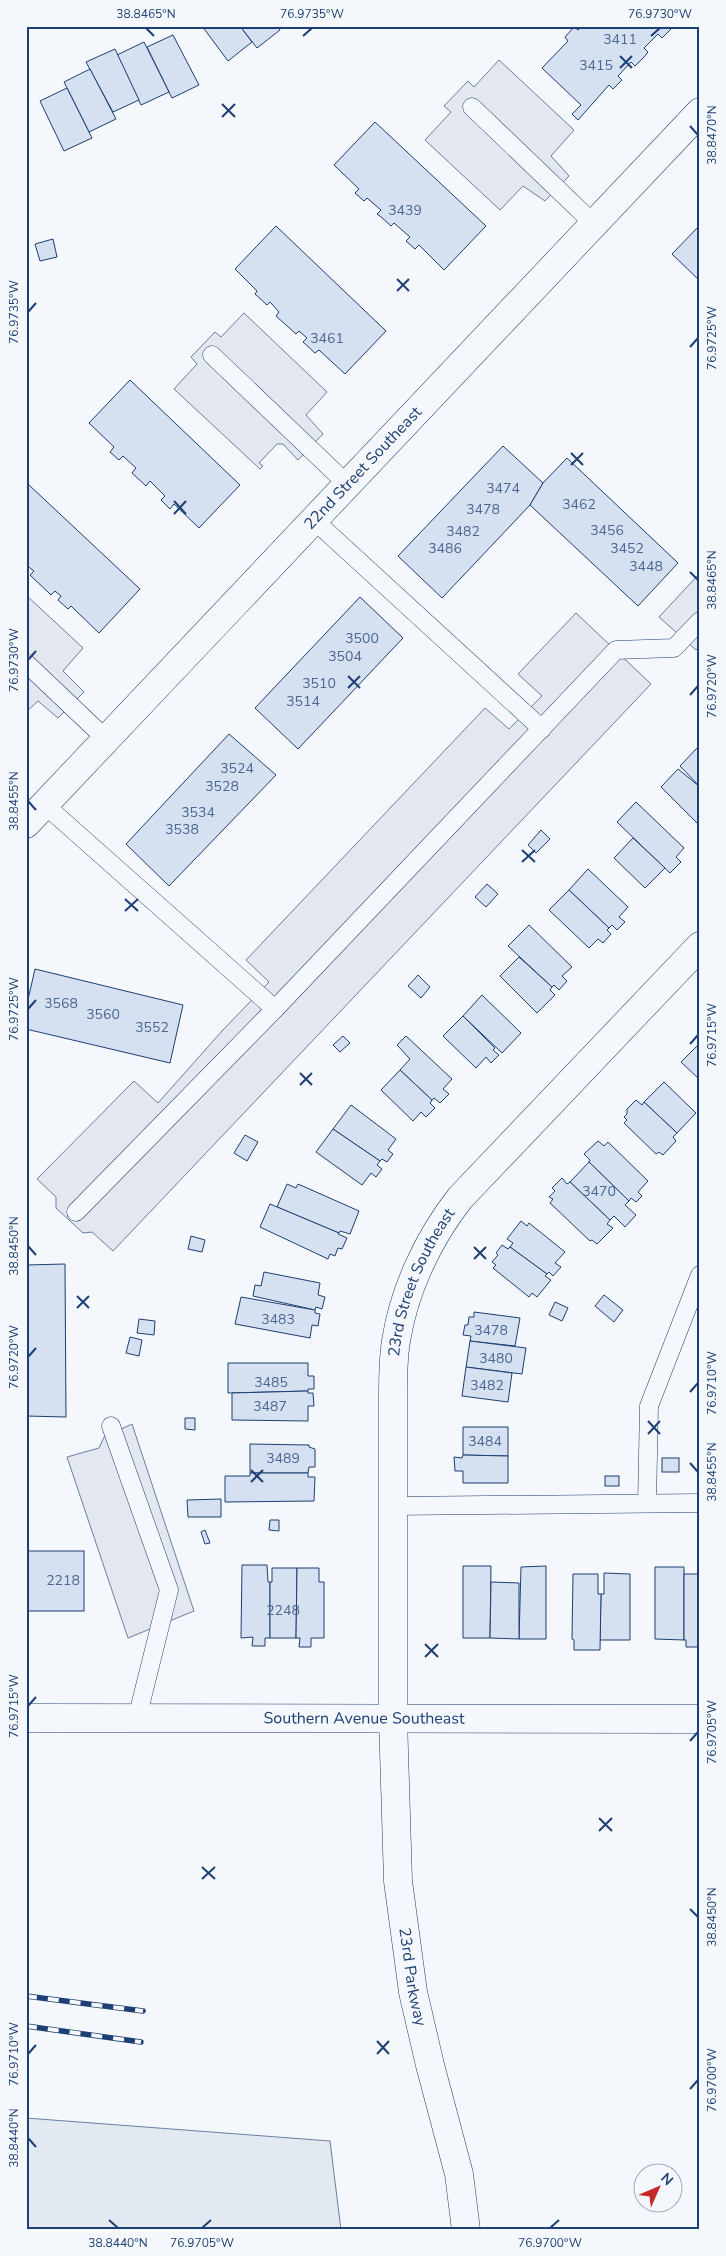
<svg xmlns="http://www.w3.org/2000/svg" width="726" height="2256" font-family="'Nunito Sans',sans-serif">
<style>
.green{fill:#e3e9f0;stroke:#687fa3}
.parking{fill:#e3e8f0;stroke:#687fa3}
.building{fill:#d5e0f0;stroke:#1d3f73}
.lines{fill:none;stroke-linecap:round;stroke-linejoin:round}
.service-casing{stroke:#1d3f73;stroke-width:19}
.minor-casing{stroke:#1d3f73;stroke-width:29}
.tertiary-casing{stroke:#1d3f73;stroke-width:29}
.secondary-casing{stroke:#1d3f73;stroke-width:29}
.service{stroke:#f4f7fb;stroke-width:18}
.minor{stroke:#f4f7fb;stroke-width:28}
.tertiary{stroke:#f4f7fb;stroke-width:28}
.secondary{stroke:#f4f7fb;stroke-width:28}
.rail-casing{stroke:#1d3f73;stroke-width:5.5}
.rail{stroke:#f4f7fb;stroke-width:4;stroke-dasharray:11;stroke-linecap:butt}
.ticks{fill:none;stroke:#1d3f73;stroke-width:2}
.labels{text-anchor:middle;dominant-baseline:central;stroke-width:4;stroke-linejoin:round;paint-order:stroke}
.number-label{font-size:14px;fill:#4b6792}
.street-label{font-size:16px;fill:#1d3f73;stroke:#f4f7fb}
.neatline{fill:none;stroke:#1d3f73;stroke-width:2}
.ticks-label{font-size:12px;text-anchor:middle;fill:#1d3f73}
</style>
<rect width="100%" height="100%" fill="#f4f7fb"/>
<!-- green -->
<polygon class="green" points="26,2118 330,2141 341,2230 26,2230"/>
<!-- parking -->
<g class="parking">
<polygon points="499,60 574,130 551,156 569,176 545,201 523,186 500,210 425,140 451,112 444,106 468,81 474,87"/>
<polygon points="244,313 327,392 306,415 323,434 298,460 283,444 277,444 259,463 263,466 260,469 174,389 197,364 191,357 215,332 221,337"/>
<polygon points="700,573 700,646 696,650 659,617"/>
<polygon points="26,595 83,648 63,671 84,692 58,718 38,701 26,712"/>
<polygon points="576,613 651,684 113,1251 92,1232 83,1233 56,1208 56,1197 37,1179 134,1081 158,1103 222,1031 269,982 246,960 485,708 509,729 542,696 518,674"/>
<polygon points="132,1424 194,1611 128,1638 67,1457 99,1448 104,1437"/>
</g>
<!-- building -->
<g class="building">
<polygon points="202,26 240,26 252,42 228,61"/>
<polygon points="240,26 278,26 280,30 257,48"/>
<polygon points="582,26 668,26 671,29 662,38 658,34 644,48 648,52 645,56 635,66 631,62 618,76 622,80 613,89 609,85 578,120 572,114 581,105 542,68 568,41 565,37 574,27 578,30"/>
<polygon points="173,35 199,85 172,98 147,47"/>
<polygon points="144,42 169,92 141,105 117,55"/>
<polygon points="115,49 139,100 113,112 86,62"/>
<polygon points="90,69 116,119 89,132 64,82"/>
<polygon points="67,88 92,138 64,151 40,101"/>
<polygon points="375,122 486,226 444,270 419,245 415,249 406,241 410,237 394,223 391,226 380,216 377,214 381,210 367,198 364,201 355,193 359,189 334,165"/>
<polygon points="700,225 700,281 672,254"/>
<polygon points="276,226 386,331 345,374 319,350 315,353 303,342 307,338 299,331 296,334 276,316 279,312 270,302 267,305 255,294 257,291 235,269"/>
<polygon points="53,239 57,257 40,261 35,244"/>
<polygon points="130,380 240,485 199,528 174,504 170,509 161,500 165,496 150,481 146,486 132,473 136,468 123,456 119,460 110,452 114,447 89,423"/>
<polygon points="503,446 543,483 530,505 442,598 398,556"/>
<polygon points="567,458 678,563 638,606 530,505 543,483"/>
<polygon points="29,485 140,589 99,633 71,606 68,609 58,600 61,596 55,591 51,595 30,575 34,571 26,565 26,489"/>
<polygon points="360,597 403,638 298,749 255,708"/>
<polygon points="229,734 276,775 169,886 126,844"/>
<polygon points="697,748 700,751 700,787 680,766"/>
<polygon points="678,769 700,787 700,826 661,787"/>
<polygon points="636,802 684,848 676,857 681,862 670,873 617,822"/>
<polygon points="541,830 550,839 536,853 528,845"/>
<polygon points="633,838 665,868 645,888 614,858"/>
<polygon points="588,869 628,907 619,917 625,922 617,930 612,925 609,928 569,890"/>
<polygon points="487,884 498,894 486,907 475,897"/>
<polygon points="569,890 609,928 607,930 611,934 603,943 598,939 589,948 549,910"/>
<polygon points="529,925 572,967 562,976 567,981 559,990 554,985 552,987 508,946"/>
<polygon points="519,957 552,987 550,990 555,995 537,1013 500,976"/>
<polygon points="35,969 183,1005 170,1063 26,1029 27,1004"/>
<polygon points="418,975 430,987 421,998 408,986"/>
<polygon points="482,995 521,1033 502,1053 463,1016"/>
<polygon points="463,1016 495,1048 493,1050 499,1055 491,1063 486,1057 476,1068 443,1036"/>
<polygon points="343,1036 350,1043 340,1052 333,1045"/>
<polygon points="406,1036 452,1079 443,1089 449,1094 440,1103 434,1098 432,1100 400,1070 410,1059 397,1045"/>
<polygon points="698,1045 700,1046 700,1080 681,1062"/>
<polygon points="400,1070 432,1100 430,1103 435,1108 426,1117 421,1112 413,1121 381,1090"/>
<polygon points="664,1082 696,1113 677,1133 644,1102"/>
<polygon points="636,1100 642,1105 644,1102 677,1133 673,1137 676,1141 663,1155 659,1152 656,1154 624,1123 627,1120 624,1117 627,1114 627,1109"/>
<polygon points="351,1105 396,1139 388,1150 393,1154 387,1162 382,1159 380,1161 333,1129"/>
<polygon points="333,1129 380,1161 377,1165 382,1169 376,1177 371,1173 362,1185 316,1152"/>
<polygon points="245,1135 258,1142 247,1161 234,1153"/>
<polygon points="598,1141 604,1146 608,1142 648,1181 638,1192 642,1196 636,1202 631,1198 629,1201 589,1162 590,1160 584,1154"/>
<polygon points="589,1162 629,1201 625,1205 636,1215 625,1227 614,1216 610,1220 570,1182"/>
<polygon points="562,1178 567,1184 570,1182 610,1220 607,1224 613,1228 597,1244 592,1240 590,1241 550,1203 553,1199 549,1197 555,1191 552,1188"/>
<polygon points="287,1184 296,1188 298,1184 359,1211 350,1234 340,1231 339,1233 277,1207"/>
<polygon points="270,1204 339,1233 338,1234 347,1238 342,1249 338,1248 335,1256 330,1254 328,1259 260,1227"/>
<polygon points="521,1221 527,1226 529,1223 565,1252 555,1263 561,1267 553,1276 549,1272 547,1274 510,1247 513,1243 507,1239"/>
<polygon points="191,1236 205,1240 202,1252 188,1249"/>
<polygon points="502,1245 508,1249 510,1247 547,1274 545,1276 551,1280 537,1297 532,1293 529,1297 493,1268 496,1265 492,1262 498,1255 496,1253"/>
<polygon points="65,1264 66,1417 26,1416 26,1265"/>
<polygon points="264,1272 320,1283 318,1295 325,1297 322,1309 316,1307 315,1310 253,1296 255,1285 261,1286"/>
<polygon points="604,1295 623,1310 614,1322 595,1306"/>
<polygon points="241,1297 315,1310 315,1313 320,1314 318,1326 312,1325 310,1338 235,1324"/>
<polygon points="555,1302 568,1308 562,1321 549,1315"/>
<polygon points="474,1312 520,1318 515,1346 470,1341 471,1336 463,1335 465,1325 468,1325 469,1317 474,1317"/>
<polygon points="139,1319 155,1321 154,1335 137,1333"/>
<polygon points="130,1337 142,1340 139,1356 126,1353"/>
<polygon points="470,1341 526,1348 522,1374 466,1367"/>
<polygon points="228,1363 308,1363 308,1376 314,1376 314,1389 308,1389 308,1391 228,1393"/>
<polygon points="466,1367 512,1373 508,1402 462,1396"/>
<polygon points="308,1391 308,1393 313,1393 314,1406 308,1406 308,1421 232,1420 232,1393"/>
<polygon points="185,1418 195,1418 195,1430 185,1429"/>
<polygon points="463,1427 508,1427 508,1456 463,1455"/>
<polygon points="250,1444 309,1445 309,1447 315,1449 315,1467 309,1467 308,1473 250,1473"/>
<polygon points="463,1455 508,1456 508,1483 463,1483 463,1471 455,1471 454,1457 462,1458"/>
<rect x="662" y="1458" width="17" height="14"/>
<polygon points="250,1473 308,1473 308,1477 315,1477 314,1501 225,1502 225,1476 250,1476"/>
<rect x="605" y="1476" width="14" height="10"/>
<polygon points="221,1499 221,1517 188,1517 187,1500"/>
<polygon points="270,1520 279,1520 279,1531 269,1530"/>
<polygon points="205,1530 210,1543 205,1544 201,1532"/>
<rect x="26" y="1551" width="58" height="60"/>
<polygon points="242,1565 267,1565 268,1582 270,1582 270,1638 265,1638 265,1646 252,1646 253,1637 241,1638"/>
<polygon points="463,1566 491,1566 490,1638 463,1638"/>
<polygon points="546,1566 546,1639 519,1639 521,1567"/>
<polygon points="655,1567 684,1567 684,1640 655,1639"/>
<polygon points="272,1568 297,1568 296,1638 270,1638 270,1582 272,1582"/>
<polygon points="297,1568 319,1568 319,1582 324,1582 324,1638 311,1638 311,1647 299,1647 300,1638 296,1638"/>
<polygon points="604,1573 630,1574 630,1640 600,1640 601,1594 604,1594"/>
<polygon points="573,1574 598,1574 598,1594 601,1594 600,1650 574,1650 574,1640 572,1639"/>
<polygon points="684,1574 700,1574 699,1647 686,1647 686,1640 684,1640"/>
<polygon points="491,1582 519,1583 519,1639 490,1638"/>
</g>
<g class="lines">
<defs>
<g id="service">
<polyline points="472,107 594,224"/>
<polyline points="212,355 348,485"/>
<polyline points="315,521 542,729"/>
<polyline points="26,663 107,740"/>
<polyline points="45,805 275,1009"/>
<polyline points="76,1212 275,1009 616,650 674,648 700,621"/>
<polyline points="111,1426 169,1590 137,1718"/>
<polyline points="647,1503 649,1406 700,1275"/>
<polyline points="393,1506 700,1503"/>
</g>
<g id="minor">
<path id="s1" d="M26,824L700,112"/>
<path id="s2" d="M393,1718V1395C393,1377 393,1359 396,1341C404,1290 428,1239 460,1198L700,946"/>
</g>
<g id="tertiary">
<path id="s3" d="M393,1718L398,1881L413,1992L430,2065L459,2174L466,2230"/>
</g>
<g id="secondary">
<path id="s4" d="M26,1718L700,1719"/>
</g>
</defs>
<!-- service casing -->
<use href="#service" class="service-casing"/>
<!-- minor casing -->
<use href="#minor" class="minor-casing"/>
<!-- tertiary casing -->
<use href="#tertiary" class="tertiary-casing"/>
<!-- secondary casing -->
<use href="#secondary" class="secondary-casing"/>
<!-- service -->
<use href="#service" class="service"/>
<!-- minor -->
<use href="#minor" class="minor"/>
<!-- tertiary -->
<use href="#tertiary" class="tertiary"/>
<!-- secondary -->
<use href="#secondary" class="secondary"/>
<defs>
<g id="rail">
<polyline points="26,1996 143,2011"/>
<polyline points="26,2026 141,2042"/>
</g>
</defs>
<!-- rail casing -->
<use href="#rail" class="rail-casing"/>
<!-- rail -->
<use href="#rail" class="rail"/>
</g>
<!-- ticks -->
<path class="ticks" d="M146,28L154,36M303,36L312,28M651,36L660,28M620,56L632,68M620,68L632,56M222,104L235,117M222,117L235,104M690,126L698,135M397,279L409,291M397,291L409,279M28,312L36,303M690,347L698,338M571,453L583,465M571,465L583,453M174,501L186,514M174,514L186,501M690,572L698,580M28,660L36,651M348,676L360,688M348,688L360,676M690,695L698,686M28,801L36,810M522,850L535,862M522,862L535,850M125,899L138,911M125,911L138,899M28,1009L36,1000M690,1044L698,1035M300,1073L312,1085M300,1085L312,1073M28,1246L36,1255M474,1247L486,1259M474,1259L486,1247M77,1296L89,1308M77,1308L89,1296M28,1357L36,1348M690,1392L698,1383M648,1421L660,1434M648,1434L660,1421M690,1463L698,1472M251,1470L263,1482M251,1482L263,1470M425,1644L438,1657M425,1657L438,1644M28,1706L36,1697M690,1741L698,1732M599,1818L612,1831M599,1831L612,1818M202,1867L215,1879M202,1879L215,1867M690,1909L698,1917M377,2041L389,2054M28,2054L36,2045M377,2054L389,2041M690,2089L698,2080M28,2138L36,2147M109,2220L118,2228M202,2228L211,2220M550,2228L559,2220"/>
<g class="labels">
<!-- number labels -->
<g class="number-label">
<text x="620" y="39">3411</text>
<text x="596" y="65">3415</text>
<text x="405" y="210">3439</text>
<text x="327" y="338">3461</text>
<text x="503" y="488">3474</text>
<text x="579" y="504">3462</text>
<text x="483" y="509">3478</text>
<text x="607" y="530">3456</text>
<text x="463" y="531">3482</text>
<text x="445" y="548">3486</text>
<text x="627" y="548">3452</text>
<text x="646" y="566">3448</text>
<text x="362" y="638">3500</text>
<text x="345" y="656">3504</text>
<text x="319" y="683">3510</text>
<text x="303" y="701">3514</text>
<text x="237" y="768">3524</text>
<text x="222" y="786">3528</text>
<text x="198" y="812">3534</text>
<text x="182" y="829">3538</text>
<text x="61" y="1003">3568</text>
<text x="103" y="1014">3560</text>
<text x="152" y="1027">3552</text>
<text x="599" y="1191">3470</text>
<text x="278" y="1319">3483</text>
<text x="491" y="1330">3478</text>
<text x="496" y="1358">3480</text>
<text x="271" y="1382">3485</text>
<text x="487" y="1385">3482</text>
<text x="270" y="1406">3487</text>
<text x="485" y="1441">3484</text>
<text x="283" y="1458">3489</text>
<text x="63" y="1580">2218</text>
<text x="283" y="1610">2248</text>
</g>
<!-- street labels -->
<g class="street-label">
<text stroke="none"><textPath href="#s1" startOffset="490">22nd Street Southeast</textPath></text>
<text stroke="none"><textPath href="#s2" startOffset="441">23rd Street Southeast</textPath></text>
<text stroke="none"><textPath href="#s4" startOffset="338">Southern Avenue Southeast</textPath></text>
<text stroke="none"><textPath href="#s3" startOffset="260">23rd Parkway</textPath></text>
</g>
</g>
<!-- border -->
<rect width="726" height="2256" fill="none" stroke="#f4f7fb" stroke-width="55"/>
<!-- north arrow -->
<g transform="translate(658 2188) rotate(45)"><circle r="24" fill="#f4f7fb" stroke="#9eadc5"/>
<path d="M0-4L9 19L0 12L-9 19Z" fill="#c62828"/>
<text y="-8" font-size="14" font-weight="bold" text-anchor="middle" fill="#1d3f73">N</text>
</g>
<rect x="28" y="28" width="670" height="2200" class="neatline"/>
<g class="ticks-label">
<text x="146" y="18">38.8465°N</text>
<text x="312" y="18">76.9735°W</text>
<text x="660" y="18">76.9730°W</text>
<text transform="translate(712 135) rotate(-90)" y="4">38.8470°N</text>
<text transform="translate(14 312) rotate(-90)" y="4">76.9735°W</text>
<text transform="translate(712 338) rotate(-90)" y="4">76.9725°W</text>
<text transform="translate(712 580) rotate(-90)" y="4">38.8465°N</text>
<text transform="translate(14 660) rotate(-90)" y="4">76.9730°W</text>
<text transform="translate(712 686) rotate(-90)" y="4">76.9720°W</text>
<text transform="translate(14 801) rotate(-90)" y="4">38.8455°N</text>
<text transform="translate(14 1009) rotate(-90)" y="4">76.9725°W</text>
<text transform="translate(712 1035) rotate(-90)" y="4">76.9715°W</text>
<text transform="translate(14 1246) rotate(-90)" y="4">38.8450°N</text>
<text transform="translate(14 1357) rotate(-90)" y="4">76.9720°W</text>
<text transform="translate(712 1383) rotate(-90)" y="4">76.9710°W</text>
<text transform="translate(712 1472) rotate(-90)" y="4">38.8455°N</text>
<text transform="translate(14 1706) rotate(-90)" y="4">76.9715°W</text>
<text transform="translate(712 1732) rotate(-90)" y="4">76.9705°W</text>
<text transform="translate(712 1917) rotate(-90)" y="4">38.8450°N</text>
<text transform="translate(14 2054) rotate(-90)" y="4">76.9710°W</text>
<text transform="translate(712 2080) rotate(-90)" y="4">76.9700°W</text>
<text transform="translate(14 2138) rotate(-90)" y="4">38.8440°N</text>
<text x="118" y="2247">38.8440°N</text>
<text x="202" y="2247">76.9705°W</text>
<text x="550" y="2247">76.9700°W</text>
</g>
</svg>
